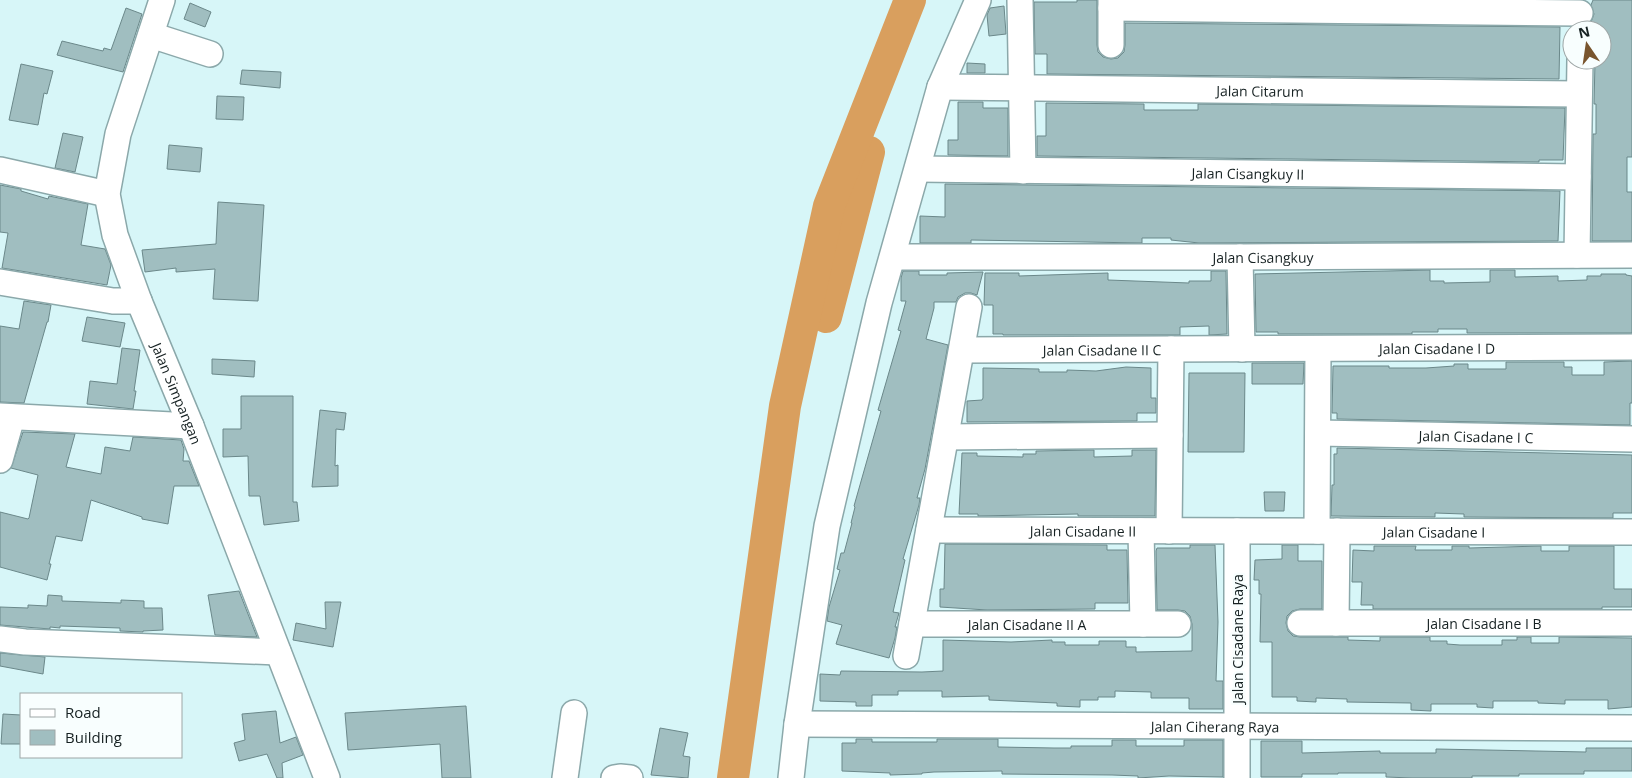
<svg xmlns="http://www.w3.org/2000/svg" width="1632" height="778" font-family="'Open Sans',sans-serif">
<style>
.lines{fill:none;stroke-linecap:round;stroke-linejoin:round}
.river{stroke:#d99f5e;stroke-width:32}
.building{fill:#a0bec0;stroke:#6b888a}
.minor-casing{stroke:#8ba8aa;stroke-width:28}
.minor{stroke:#fff;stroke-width:25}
.labels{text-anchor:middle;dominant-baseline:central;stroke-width:5;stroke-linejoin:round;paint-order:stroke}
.street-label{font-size:14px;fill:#162122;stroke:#f8fefe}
</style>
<rect width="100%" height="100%" fill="#d7f6f8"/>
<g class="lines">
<!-- river -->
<g class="river">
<polyline points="826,317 869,152"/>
<polyline points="733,778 785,406 829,206 910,0"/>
</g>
</g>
<!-- building -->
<g class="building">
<polygon points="1077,0 1097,0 1097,45 1098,52 1103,57 1111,59 1118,58 1124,52 1125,45 1125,23 1560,27 1559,79 1047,74 1047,54 1035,54 1034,2 1077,2"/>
<polygon points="1593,0 1632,0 1632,157 1627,157 1627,192 1632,192 1632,241 1592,241 1593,134 1596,134 1596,104 1594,104 1595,62 1602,62 1602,30 1591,30 1591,22 1594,14 1591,5"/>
<polygon points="190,3 211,12 205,27 184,19"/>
<polygon points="1004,6 1006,34 989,36 987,15 990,8"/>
<polygon points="126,8 142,14 123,72 57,55 62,41 103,51 104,48 111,50"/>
<polygon points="967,63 985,64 985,73 967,73"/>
<polygon points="21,64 53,71 47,94 44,93 38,125 9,120"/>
<polygon points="242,70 281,72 280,88 240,84"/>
<polygon points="217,96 244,97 243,120 216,119"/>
<polygon points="958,102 983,102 983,108 1008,108 1008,156 948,155 948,140 958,140"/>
<polygon points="1046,103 1144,104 1144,110 1198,110 1198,104 1565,108 1563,160 1539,160 1539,162 1037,156 1037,136 1046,136"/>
<polygon points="63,133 83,137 75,172 55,168"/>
<polygon points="169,145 202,148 200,172 167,169"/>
<polygon points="945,184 1560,191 1558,241 1199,243 1171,240 1171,238 1142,238 1142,243 971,240 971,243 920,243 920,216 945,217"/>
<polygon points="0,185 21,189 21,191 48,199 49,196 88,204 81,245 105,249 111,265 107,285 2,268 8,233 0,232"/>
<polygon points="218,202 264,205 258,301 213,299 215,269 176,272 176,268 145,272 142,250 216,244"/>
<polygon points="1430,270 1430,281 1444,281 1444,283 1490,282 1490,270 1515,270 1515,277 1558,276 1558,281 1587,280 1587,276 1601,276 1601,274 1626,274 1626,275 1632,276 1632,333 1467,333 1467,329 1438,329 1438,332 1412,332 1412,334 1278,334 1278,332 1256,332 1255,274"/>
<polygon points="903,271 919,271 919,275 947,275 947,273 983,272 977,295 971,293 965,293 958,297 956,302 934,302 934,308 926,339 948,345 925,469 917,498 920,498 919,505 903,559 905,560 893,612 899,613 895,627 897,627 895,638 889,658 836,644 842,625 827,621 829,607 840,570 837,569 841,553 844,553 852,523 851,523 855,507 854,506 881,411 878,410 901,331 898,330 906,301 901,301 901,278"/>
<polygon points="1211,271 1226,271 1227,334 1209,335 1209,326 1180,327 1180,335 1003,335 1003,334 993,334 993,305 984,305 985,273 1019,273 1019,276 1108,273 1108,280 1189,283 1189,281 1211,281"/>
<polygon points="24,301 51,305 48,322 47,322 24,403 0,402 0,326 19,329"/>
<polygon points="87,317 125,323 120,347 82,341"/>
<polygon points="122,348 140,350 134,391 136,391 133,409 87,404 90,381 117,384"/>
<polygon points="212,359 255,361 254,377 212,374"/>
<polygon points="1632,361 1632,403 1630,403 1630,425 1337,419 1337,413 1332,413 1333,366 1389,366 1389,368 1426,368 1454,366 1454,364 1468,364 1468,369 1506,369 1506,362 1564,362 1564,367 1572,367 1572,375 1604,375 1604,362"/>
<polygon points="1252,363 1304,363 1303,384 1252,384"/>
<polygon points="1126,367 1151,368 1151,398 1156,398 1156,413 1137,413 1137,421 967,422 967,401 982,400 983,398 983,368 1039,369 1039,372 1067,372 1067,370 1096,371"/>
<polygon points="1189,373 1245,373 1244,452 1188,452"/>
<polygon points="241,396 293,396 293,502 297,502 299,521 264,525 260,496 249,496 248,456 223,457 223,429 241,429"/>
<polygon points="320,410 346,413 344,430 336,429 335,466 338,465 338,486 312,487"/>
<polygon points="23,432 75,434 66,467 101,474 105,447 130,451 133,437 181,440 184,449 183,461 189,461 199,486 174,486 168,524 142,519 142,517 91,500 82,541 56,536 49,564 51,564 47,580 0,567 0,512 28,519 29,518 38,475 11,468"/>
<polygon points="1337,448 1632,455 1632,513 1613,513 1613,518 1464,517 1464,514 1435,513 1435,517 1331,516 1332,485 1334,485 1334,454 1337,454"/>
<polygon points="1094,450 1094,457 1132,456 1132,450 1156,450 1155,516 1078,516 1078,514 978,516 978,514 959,514 962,453 977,453 977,456 1023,457 1023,454 1036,454 1036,451"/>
<polygon points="1264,492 1285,492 1284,511 1265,511"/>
<polygon points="945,544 1107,545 1107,550 1127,550 1128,603 1095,603 1095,609 987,610 940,607 940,589 944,589"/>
<polygon points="1190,545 1215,545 1218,622 1216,681 1223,681 1223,709 1189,709 1189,698 1151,698 1151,692 1115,691 1115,697 1098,697 1098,700 1080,700 1080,707 1057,706 1057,703 989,700 989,696 942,697 942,691 898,691 898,695 872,695 872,706 856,706 856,702 820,701 820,674 840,675 841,671 922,672 943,671 943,640 1011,642 1052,640 1052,642 1065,642 1065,645 1099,645 1099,641 1126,641 1126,647 1136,647 1136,652 1192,651 1192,624 1190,616 1185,611 1178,610 1157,610 1156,551 1157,548 1190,548"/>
<polygon points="1282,545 1298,545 1298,561 1322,561 1322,609 1300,609 1292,611 1287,616 1286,623 1288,631 1293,636 1300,637 1348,637 1348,640 1380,641 1380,637 1430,637 1430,641 1447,641 1447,644 1460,645 1502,645 1502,640 1517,640 1517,637 1531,637 1531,643 1559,643 1559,637 1632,638 1632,707 1608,709 1608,700 1565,700 1565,704 1538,703 1538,701 1493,701 1493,708 1477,707 1477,704 1431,704 1431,711 1411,710 1411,703 1347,702 1347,699 1316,698 1316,702 1297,701 1297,697 1272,697 1272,642 1260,642 1261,594 1259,594 1259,580 1254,580 1255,560 1282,559"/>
<polygon points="1374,546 1416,546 1415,550 1452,550 1452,546 1469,546 1469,548 1541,546 1541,551 1569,551 1569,546 1614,546 1614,589 1632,589 1632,607 1602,607 1602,609 1373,609 1373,605 1361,605 1362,582 1352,582 1353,550 1374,551"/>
<polygon points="239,591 257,637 215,635 208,595"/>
<polygon points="48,595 62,596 62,601 121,603 121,600 144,601 144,608 162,608 163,630 143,631 143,632 120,631 120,628 60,626 60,628 50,627 50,629 0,625 0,607 28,608 28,605 47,606"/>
<polygon points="325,602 341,602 333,647 293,640 296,623 326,629"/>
<polygon points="0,653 45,657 43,674 0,666"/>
<polygon points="466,706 471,778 442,778 440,744 348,750 345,713"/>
<polygon points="276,711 280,743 296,737 303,755 282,763 283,778 277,778 267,754 239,761 234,743 245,740 242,714"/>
<polygon points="3,714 21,715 21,744 1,744"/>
<polygon points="660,728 688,733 683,756 690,757 688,778 651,775"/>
<polygon points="856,739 872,739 872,742 937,742 937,739 998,739 998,747 1054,748 1071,748 1071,746 1112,746 1112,740 1136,740 1136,746 1184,746 1184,740 1223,740 1223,777 1169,776 1138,778 1138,776 1112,775 1002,774 1002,771 934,772 922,773 922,774 890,775 890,773 842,771 842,743 856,743"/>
<polygon points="1261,741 1302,741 1302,753 1380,751 1380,753 1436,753 1436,749 1586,752 1586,748 1632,748 1632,771 1584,771 1584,774 1519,774 1519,776 1472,776 1472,778 1412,778 1386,777 1386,773 1338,773 1338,774 1302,774 1302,777 1261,777"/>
</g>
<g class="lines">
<defs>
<g id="minor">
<path id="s1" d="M162,0L118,134L107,194L115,235L139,301L191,426L327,778"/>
<polyline points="1020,0 1023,171"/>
<polyline points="1111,8 1580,13"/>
<polyline points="151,35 210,54"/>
<polyline points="1111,45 1111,0"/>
<path id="s2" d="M940,87L1579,94"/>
<path id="s3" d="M918,169L1578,177"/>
<polyline points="0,170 107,194"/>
<polyline points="1577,255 1580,60"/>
<path id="s4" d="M893,257H1240L1632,255"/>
<polyline points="1240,257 1242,349"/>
<polyline points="0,282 113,301 139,301"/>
<path id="s5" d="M962,350L1632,347"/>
<polyline points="0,416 191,426"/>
<path id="s6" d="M1318,433L1632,439"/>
<polyline points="946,437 1170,435"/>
<polyline points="0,460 12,417"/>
<path id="s7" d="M929,530L1632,532"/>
<polyline points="1141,531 1143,624"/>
<polyline points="1169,531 1171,349"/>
<polyline points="1237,531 1237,778"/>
<polyline points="1317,531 1318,349"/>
<path id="s8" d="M1300,623H1632"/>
<polyline points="1336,623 1337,531"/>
<path id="s9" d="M912,624H1178"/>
<polyline points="0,639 25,642 278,652"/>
<polyline points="906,656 969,307"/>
<path id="s10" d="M797,724L1632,728"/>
<polyline points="565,778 574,713"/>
<polyline points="614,778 620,777 630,778"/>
<polyline points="791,778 797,724 827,526 879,303 940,87 978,0"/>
</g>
</defs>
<!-- minor casing -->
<use href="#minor" class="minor-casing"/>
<!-- minor -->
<use href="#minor" class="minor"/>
</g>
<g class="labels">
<!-- street labels -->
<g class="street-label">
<text stroke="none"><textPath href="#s2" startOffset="320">Jalan Citarum</textPath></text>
<text stroke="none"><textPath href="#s3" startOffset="330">Jalan Cisangkuy II</textPath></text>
<text stroke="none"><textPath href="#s4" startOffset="370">Jalan Cisangkuy</textPath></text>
<text stroke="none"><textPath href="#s5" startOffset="475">Jalan Cisadane I D</textPath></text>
<text stroke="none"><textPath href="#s5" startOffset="140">Jalan Cisadane II C</textPath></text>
<text stroke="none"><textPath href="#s1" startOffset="414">Jalan Simpangan</textPath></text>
<text stroke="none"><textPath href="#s6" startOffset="158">Jalan Cisadane I C</textPath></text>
<text stroke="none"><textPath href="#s7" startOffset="154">Jalan Cisadane II</textPath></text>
<text stroke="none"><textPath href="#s7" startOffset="505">Jalan Cisadane I</textPath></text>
<text stroke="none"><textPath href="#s8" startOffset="184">Jalan Cisadane I B</textPath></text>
<text stroke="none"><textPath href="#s9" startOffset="115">Jalan Cisadane II A</textPath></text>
<text transform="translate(1237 639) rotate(-90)">Jalan Cisadane Raya</text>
<text stroke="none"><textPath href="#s10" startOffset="418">Jalan Ciherang Raya</textPath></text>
</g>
</g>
<!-- legend -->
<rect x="20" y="693" width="162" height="65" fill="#f8fefe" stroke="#9ea6a6"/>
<rect x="30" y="709" width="25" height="8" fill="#ffffff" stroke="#9ea6a6"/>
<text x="65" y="718" font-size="15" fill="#162122">Road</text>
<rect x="30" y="730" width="25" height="15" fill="#a0bec0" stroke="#9ea6a6"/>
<text x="65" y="743" font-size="15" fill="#162122">Building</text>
<!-- north arrow -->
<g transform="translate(1587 45) rotate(347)"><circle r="24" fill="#f8fefe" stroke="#9ea6a6"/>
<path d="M0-4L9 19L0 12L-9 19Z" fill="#79552e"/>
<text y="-8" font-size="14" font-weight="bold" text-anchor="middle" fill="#162122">N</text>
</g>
</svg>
